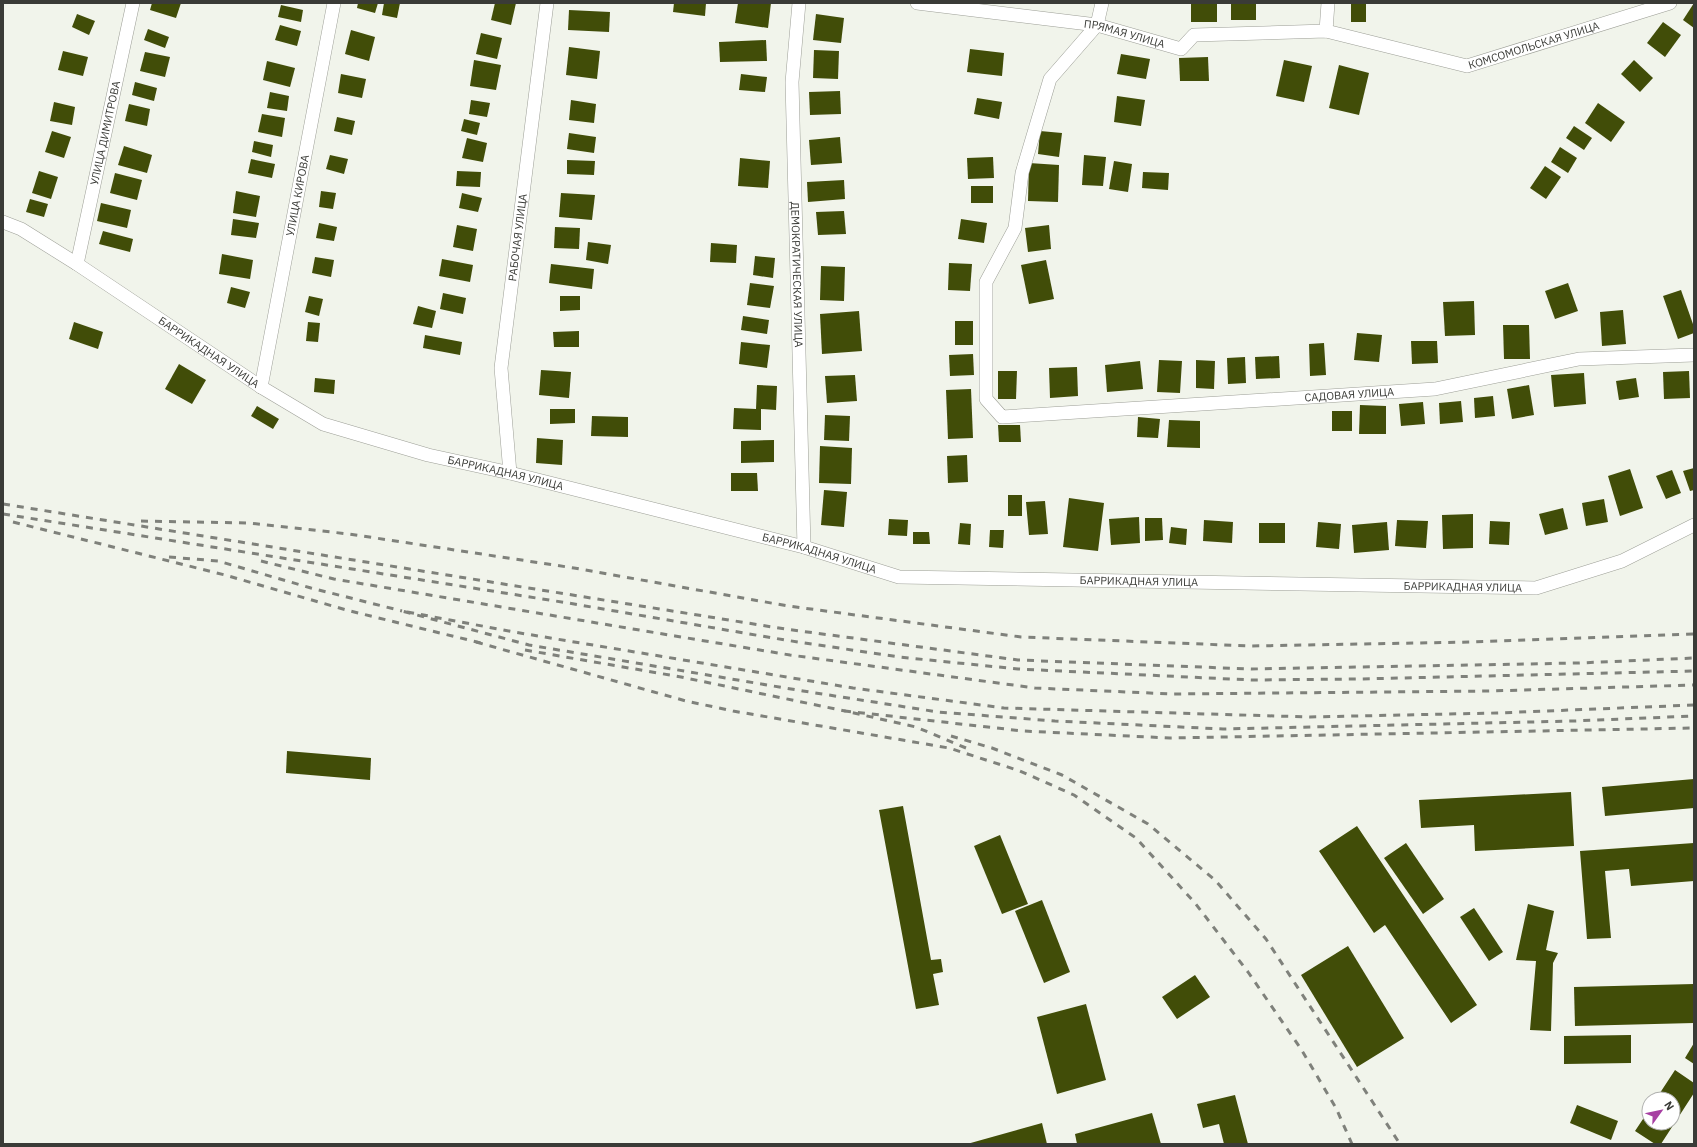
<svg xmlns="http://www.w3.org/2000/svg" width="1697" height="1147" font-family="'IBM Plex Sans',sans-serif">
<style>
.building{fill:#414d08}
.lines{fill:none;stroke-linecap:round;stroke-linejoin:round}
.minor-casing{stroke:#9d9f97;stroke-width:14}
.minor{stroke:#fff;stroke-width:13}
.rail{stroke:#7f817b;stroke-width:3;stroke-dasharray:7 7;stroke-linecap:butt}
.labels{text-anchor:middle;dominant-baseline:central;stroke-width:4;stroke-linejoin:round;paint-order:stroke}
.street-label{font-size:11px;fill:#3a3b37;stroke:#fff}
</style>
<rect width="100%" height="100%" fill="#f1f4eb"/>
<!-- building -->
<g class="building">
<polygon points="152,3 181,3 176,18 150,10"/>
<polygon points="358,3 378,3 375,13 357,8"/>
<polygon points="384,3 400,3 397,18 382,15"/>
<polygon points="495,3 516,3 511,25 491,20"/>
<polygon points="674,3 706,3 705,16 673,12"/>
<polygon points="738,3 771,3 768,28 735,23"/>
<rect x="1191" y="3" width="26" height="19"/>
<rect x="1231" y="3" width="25" height="17"/>
<rect x="1351" y="3" width="15" height="19"/>
<polygon points="1694,3 1694,28 1683,20"/>
<polygon points="281,5 303,10 301,22 278,17"/>
<polygon points="569,10 610,12 609,32 568,30"/>
<polygon points="77,14 95,21 89,35 72,27"/>
<polygon points="816,14 844,18 841,43 813,40"/>
<polygon points="1663,22 1681,35 1665,57 1647,43"/>
<polygon points="280,25 301,31 297,46 275,40"/>
<polygon points="148,29 169,37 165,48 144,40"/>
<polygon points="351,30 375,37 369,61 345,54"/>
<polygon points="481,33 502,38 497,59 476,54"/>
<polygon points="766,40 767,61 720,62 719,42"/>
<polygon points="569,47 600,51 597,79 566,75"/>
<polygon points="970,49 1004,53 1002,76 967,72"/>
<polygon points="814,50 839,51 838,79 813,78"/>
<polygon points="63,51 88,57 83,76 58,70"/>
<polygon points="145,52 170,57 165,77 140,71"/>
<polygon points="1121,54 1150,59 1146,79 1117,74"/>
<polygon points="1208,57 1209,81 1180,81 1179,58"/>
<polygon points="474,60 501,65 496,90 470,86"/>
<polygon points="1284,60 1312,66 1304,102 1276,96"/>
<polygon points="1634,60 1653,78 1640,92 1621,74"/>
<polygon points="267,61 295,68 290,87 263,80"/>
<polygon points="1339,65 1369,73 1359,115 1329,108"/>
<polygon points="341,74 366,79 362,98 338,93"/>
<polygon points="741,74 767,77 765,92 739,90"/>
<polygon points="135,82 157,88 154,101 132,95"/>
<polygon points="840,91 841,114 810,115 809,92"/>
<polygon points="270,92 289,96 287,111 267,108"/>
<polygon points="1117,96 1145,100 1141,126 1114,122"/>
<polygon points="977,98 1002,102 999,119 974,114"/>
<polygon points="471,100 490,103 487,117 469,114"/>
<polygon points="571,100 596,104 594,123 569,120"/>
<polygon points="54,102 75,107 72,125 50,121"/>
<polygon points="1598,103 1625,122 1611,142 1585,123"/>
<polygon points="129,104 150,109 147,126 125,121"/>
<polygon points="262,114 285,118 282,137 258,132"/>
<polygon points="337,117 355,121 352,135 334,131"/>
<polygon points="464,119 480,123 477,135 461,131"/>
<polygon points="1574,126 1592,138 1584,150 1566,138"/>
<polygon points="52,131 71,137 64,158 45,152"/>
<polygon points="1040,131 1062,133 1059,157 1038,154"/>
<polygon points="569,133 596,137 594,153 567,149"/>
<polygon points="840,137 842,163 811,165 809,140"/>
<polygon points="467,138 487,143 483,162 462,158"/>
<polygon points="254,141 273,145 271,157 252,152"/>
<polygon points="124,146 152,155 147,173 118,165"/>
<polygon points="1560,147 1577,158 1568,173 1551,162"/>
<polygon points="330,155 348,159 344,174 326,169"/>
<polygon points="1084,155 1106,157 1103,186 1082,185"/>
<polygon points="993,157 994,178 968,179 967,158"/>
<polygon points="740,158 770,161 768,188 738,186"/>
<polygon points="251,159 275,164 272,178 248,173"/>
<polygon points="567,160 595,161 594,175 567,174"/>
<polygon points="1114,161 1132,164 1128,192 1109,189"/>
<polygon points="1029,163 1059,165 1058,202 1028,201"/>
<polygon points="1545,166 1561,177 1546,199 1530,188"/>
<polygon points="39,171 58,177 51,199 32,193"/>
<polygon points="457,171 481,172 480,187 456,186"/>
<polygon points="1143,172 1169,173 1168,190 1142,188"/>
<polygon points="115,173 142,180 137,200 110,193"/>
<polygon points="844,180 845,199 808,202 807,182"/>
<rect x="971" y="186" width="22" height="17"/>
<polygon points="236,191 260,196 256,217 233,213"/>
<polygon points="321,191 336,193 333,209 319,207"/>
<polygon points="462,193 482,198 478,212 459,208"/>
<polygon points="561,193 595,195 592,220 559,217"/>
<polygon points="30,199 48,204 44,217 26,212"/>
<polygon points="101,203 131,210 127,228 97,221"/>
<polygon points="844,211 846,234 818,235 816,212"/>
<polygon points="233,219 259,223 256,238 231,235"/>
<polygon points="961,219 987,223 984,243 958,239"/>
<polygon points="319,223 337,227 334,241 316,238"/>
<polygon points="457,225 477,229 473,251 453,247"/>
<polygon points="1049,225 1051,249 1028,252 1025,228"/>
<polygon points="555,227 580,228 579,249 554,248"/>
<polygon points="103,231 133,239 130,252 99,244"/>
<polygon points="588,242 611,245 608,264 586,260"/>
<polygon points="711,243 737,245 736,263 710,262"/>
<polygon points="222,254 253,260 250,279 219,274"/>
<polygon points="755,256 775,258 773,278 753,275"/>
<polygon points="315,257 334,260 331,277 312,273"/>
<polygon points="442,259 473,265 470,282 439,276"/>
<polygon points="1046,260 1054,299 1029,304 1021,265"/>
<polygon points="949,263 972,264 970,291 948,290"/>
<polygon points="551,264 594,269 592,289 549,283"/>
<polygon points="821,266 845,267 844,301 820,300"/>
<polygon points="750,283 774,286 770,308 747,305"/>
<polygon points="1568,283 1578,311 1555,319 1545,291"/>
<polygon points="231,287 250,292 245,308 227,303"/>
<polygon points="1681,290 1694,327 1694,333 1678,339 1663,296"/>
<polygon points="443,293 466,298 463,314 440,309"/>
<polygon points="309,296 323,299 319,316 305,312"/>
<polygon points="560,296 580,296 580,310 560,311"/>
<polygon points="1474,301 1475,335 1445,336 1443,302"/>
<polygon points="418,306 436,311 432,328 413,324"/>
<polygon points="1623,310 1626,344 1602,346 1600,312"/>
<polygon points="859,311 862,351 822,354 820,314"/>
<polygon points="743,316 769,320 767,334 741,330"/>
<rect x="955" y="321" width="18" height="24"/>
<polygon points="74,322 103,332 98,349 69,339"/>
<polygon points="308,322 320,323 318,342 306,341"/>
<polygon points="1503,325 1529,325 1530,359 1504,359"/>
<polygon points="579,331 579,347 554,347 553,332"/>
<polygon points="1357,333 1382,335 1379,362 1354,360"/>
<polygon points="425,335 462,342 460,355 423,348"/>
<polygon points="1411,341 1437,341 1438,363 1412,364"/>
<polygon points="741,342 770,345 767,368 739,364"/>
<polygon points="1324,343 1326,375 1310,376 1309,344"/>
<polygon points="973,354 974,375 950,376 949,355"/>
<polygon points="1279,356 1280,378 1256,379 1255,357"/>
<polygon points="1245,357 1246,383 1228,384 1227,358"/>
<polygon points="1159,360 1182,361 1180,393 1157,392"/>
<polygon points="1196,360 1215,361 1214,389 1196,388"/>
<polygon points="1140,361 1143,389 1107,392 1105,365"/>
<polygon points="179,364 206,380 192,404 165,389"/>
<polygon points="1077,367 1078,396 1050,398 1049,368"/>
<polygon points="541,370 571,372 569,398 539,395"/>
<polygon points="998,371 1017,371 1016,399 998,399"/>
<polygon points="1689,371 1690,398 1664,399 1663,372"/>
<polygon points="1584,373 1586,404 1554,407 1551,375"/>
<polygon points="855,375 857,401 827,403 825,376"/>
<polygon points="315,378 335,380 334,394 314,392"/>
<polygon points="1636,378 1639,397 1619,400 1616,381"/>
<polygon points="757,385 777,386 776,410 761,409 761,430 733,429 734,408 756,409"/>
<polygon points="1529,385 1534,415 1512,419 1507,389"/>
<polygon points="971,389 973,438 948,439 946,390"/>
<polygon points="1493,396 1495,416 1475,418 1474,398"/>
<polygon points="1461,401 1463,422 1440,424 1439,403"/>
<polygon points="1423,402 1425,424 1401,426 1399,404"/>
<polygon points="1360,405 1386,406 1386,434 1359,434"/>
<polygon points="257,406 279,419 273,429 251,416"/>
<polygon points="550,409 575,409 575,423 550,424"/>
<rect x="1332" y="411" width="20" height="20"/>
<polygon points="825,415 850,416 849,441 824,440"/>
<polygon points="592,416 628,417 628,437 591,436"/>
<polygon points="1138,417 1160,419 1158,438 1137,437"/>
<polygon points="1169,420 1200,421 1200,448 1167,447"/>
<polygon points="998,425 1020,425 1021,442 999,442"/>
<polygon points="537,438 563,440 562,465 536,463"/>
<polygon points="774,440 774,462 741,463 741,441"/>
<polygon points="820,446 852,448 851,484 819,483"/>
<polygon points="967,455 968,482 948,483 947,456"/>
<polygon points="1694,468 1694,490 1690,491 1683,471"/>
<polygon points="1630,469 1643,508 1620,516 1608,476"/>
<polygon points="1672,470 1681,493 1666,499 1656,476"/>
<polygon points="731,473 757,473 758,491 731,491"/>
<polygon points="824,490 847,492 844,527 821,525"/>
<rect x="1008" y="495" width="14" height="21"/>
<polygon points="1069,498 1104,503 1098,551 1063,547"/>
<polygon points="1604,499 1608,522 1586,526 1582,503"/>
<polygon points="1045,501 1048,534 1029,535 1026,502"/>
<polygon points="1563,508 1568,529 1545,535 1539,514"/>
<polygon points="1473,514 1473,548 1443,549 1442,515"/>
<polygon points="1139,517 1140,543 1111,545 1109,519"/>
<polygon points="1145,518 1162,518 1163,540 1145,541"/>
<polygon points="889,519 908,520 907,536 888,535"/>
<polygon points="1204,520 1233,522 1232,543 1203,541"/>
<polygon points="1397,520 1428,521 1426,548 1395,546"/>
<polygon points="1490,521 1510,522 1509,545 1489,544"/>
<polygon points="1318,522 1341,524 1339,549 1316,547"/>
<polygon points="1387,522 1389,550 1354,553 1352,525"/>
<polygon points="960,523 971,524 970,545 958,544"/>
<rect x="1259" y="523" width="26" height="20"/>
<polygon points="1171,527 1187,529 1186,545 1169,543"/>
<polygon points="990,530 1004,530 1003,548 989,547"/>
<polygon points="913,532 929,532 930,544 913,544"/>
<polygon points="287,751 371,758 370,780 286,773"/>
<polygon points="1694,779 1694,808 1605,816 1602,787"/>
<polygon points="1571,792 1574,846 1475,851 1474,825 1421,828 1419,800"/>
<polygon points="903,806 931,960 941,959 943,972 933,974 939,1005 916,1009 879,810"/>
<polygon points="1357,826 1477,1005 1451,1023 1385,925 1374,933 1319,851"/>
<polygon points="1000,835 1028,904 1002,914 974,846"/>
<polygon points="1406,843 1444,899 1423,914 1384,858"/>
<polygon points="1694,843 1694,881 1631,886 1629,869 1605,871 1611,938 1587,939 1580,851"/>
<polygon points="1042,900 1070,972 1044,983 1015,911"/>
<polygon points="1528,904 1554,911 1546,950 1558,953 1553,963 1551,1031 1530,1030 1536,961 1516,960"/>
<polygon points="1474,908 1503,952 1489,961 1460,917"/>
<polygon points="1348,946 1404,1038 1357,1067 1301,975"/>
<polygon points="1195,975 1210,997 1177,1019 1162,997"/>
<polygon points="1694,984 1694,1023 1575,1026 1574,987"/>
<polygon points="1086,1004 1106,1080 1057,1094 1037,1017"/>
<polygon points="1631,1035 1631,1063 1564,1064 1564,1036"/>
<polygon points="1694,1043 1694,1064 1685,1058"/>
<polygon points="1675,1070 1694,1083 1694,1093 1661,1144 1655,1144 1635,1131 1649,1110 1649,1123 1673,1123 1673,1099 1656,1099"/>
<polygon points="1235,1095 1248,1144 1224,1144 1219,1124 1203,1128 1197,1104"/>
<polygon points="1577,1105 1618,1121 1611,1140 1570,1123"/>
<polygon points="1152,1113 1161,1144 1077,1144 1075,1134"/>
<polygon points="1042,1123 1047,1144 967,1144"/>
</g>
<g class="lines">
<defs>
<g id="minor">
<path id="s1" d="M799,3L792,82L804,547"/>
<path id="s2" d="M917,3L1097,25L1181,49L1194,35L1326,31L1467,66L1670,3"/>
<path id="s3" d="M1102,3L1097,25L1050,79L1022,173L1015,228L986,282V399L1002,417L1435,389L1579,359L1694,355"/>
<polyline points="1326,31 1328,3"/>
<path id="s4" d="M3,222L21,229L77,264L261,387L323,424L428,455L510,473L804,547L899,577L1536,588L1622,561L1694,525"/>
<path id="s5" d="M77,264L133,3"/>
<path id="s6" d="M261,387L334,3"/>
<path id="s7" d="M510,473L501,368L547,3"/>
</g>
</defs>
<!-- minor casing -->
<use href="#minor" class="minor-casing"/>
<!-- minor -->
<use href="#minor" class="minor"/>
<!-- rail -->
<g class="rail">
<polyline points="3,504 785,629 1018,660 1251,669 1579,663 1694,658"/>
<polyline points="3,514 568,603 785,640 899,657 1018,669 1252,680 1359,679 1694,671"/>
<polyline points="141,521 249,523 349,534 574,568 788,606 1021,637 1252,646 1471,642 1694,634"/>
<polyline points="13,522 225,575 350,611 481,643"/>
<polyline points="169,557 218,561 311,588 402,611"/>
<polyline points="261,561 334,579 675,636 790,655 1035,688 1173,694 1489,691 1694,685"/>
<polyline points="476,642 686,701 733,711 949,748 1020,771 1074,795 1136,838 1195,903 1248,972 1301,1049 1336,1108 1352,1144"/>
<polyline points="525,650 681,677 845,711"/>
<polyline points="1694,705 1497,713 1310,717 1004,708 853,688 514,632 402,611 529,645 803,691 938,712 1055,721 1223,729 1574,721 1694,716"/>
<polyline points="951,736 992,748 1062,775 1148,824 1215,880 1266,939 1400,1144"/>
<polyline points="966,748 916,727 845,711 1023,731 1170,738 1694,728"/>
</g>
</g>
<g class="labels">
<!-- street labels -->
<g class="street-label">
<text stroke="none"><textPath href="#s2" startOffset="210">ПРЯМАЯ УЛИЦА</textPath></text>
<text stroke="none"><textPath href="#s2" startOffset="635">КОМСОМОЛЬСКАЯ УЛИЦА</textPath></text>
<text stroke="none"><textPath href="#s5" startOffset="134">УЛИЦА ДИМИТРОВА</textPath></text>
<text stroke="none"><textPath href="#s6" startOffset="195">УЛИЦА КИРОВА</textPath></text>
<text stroke="none"><textPath href="#s7" startOffset="237">РАБОЧАЯ УЛИЦА</textPath></text>
<text stroke="none"><textPath href="#s1" startOffset="272">ДЕМОКРАТИЧЕСКАЯ УЛИЦА</textPath></text>
<text stroke="none"><textPath href="#s4" startOffset="244">БАРРИКАДНАЯ УЛИЦА</textPath></text>
<text stroke="none"><textPath href="#s3" startOffset="798">САДОВАЯ УЛИЦА</textPath></text>
<text stroke="none"><textPath href="#s4" startOffset="568">БАРРИКАДНАЯ УЛИЦА</textPath></text>
<text stroke="none"><textPath href="#s4" startOffset="892">БАРРИКАДНАЯ УЛИЦА</textPath></text>
<text stroke="none"><textPath href="#s4" startOffset="1215">БАРРИКАДНАЯ УЛИЦА</textPath></text>
<text stroke="none"><textPath href="#s4" startOffset="1539">БАРРИКАДНАЯ УЛИЦА</textPath></text>
</g>
</g>
<!-- border -->
<rect width="1697" height="1147" fill="none" stroke="#3a3b37" stroke-width="8"/>
<!-- north arrow -->
<g transform="translate(1661 1111) rotate(57)"><circle r="19" fill="#ffffff" stroke="#b0b1af"/>
<path d="M0-3L7 15L0 10L-7 15Z" fill="#a73fa2"/>
<text y="-6" font-size="11" font-weight="bold" text-anchor="middle" fill="#3a3b37">N</text>
</g>
</svg>
